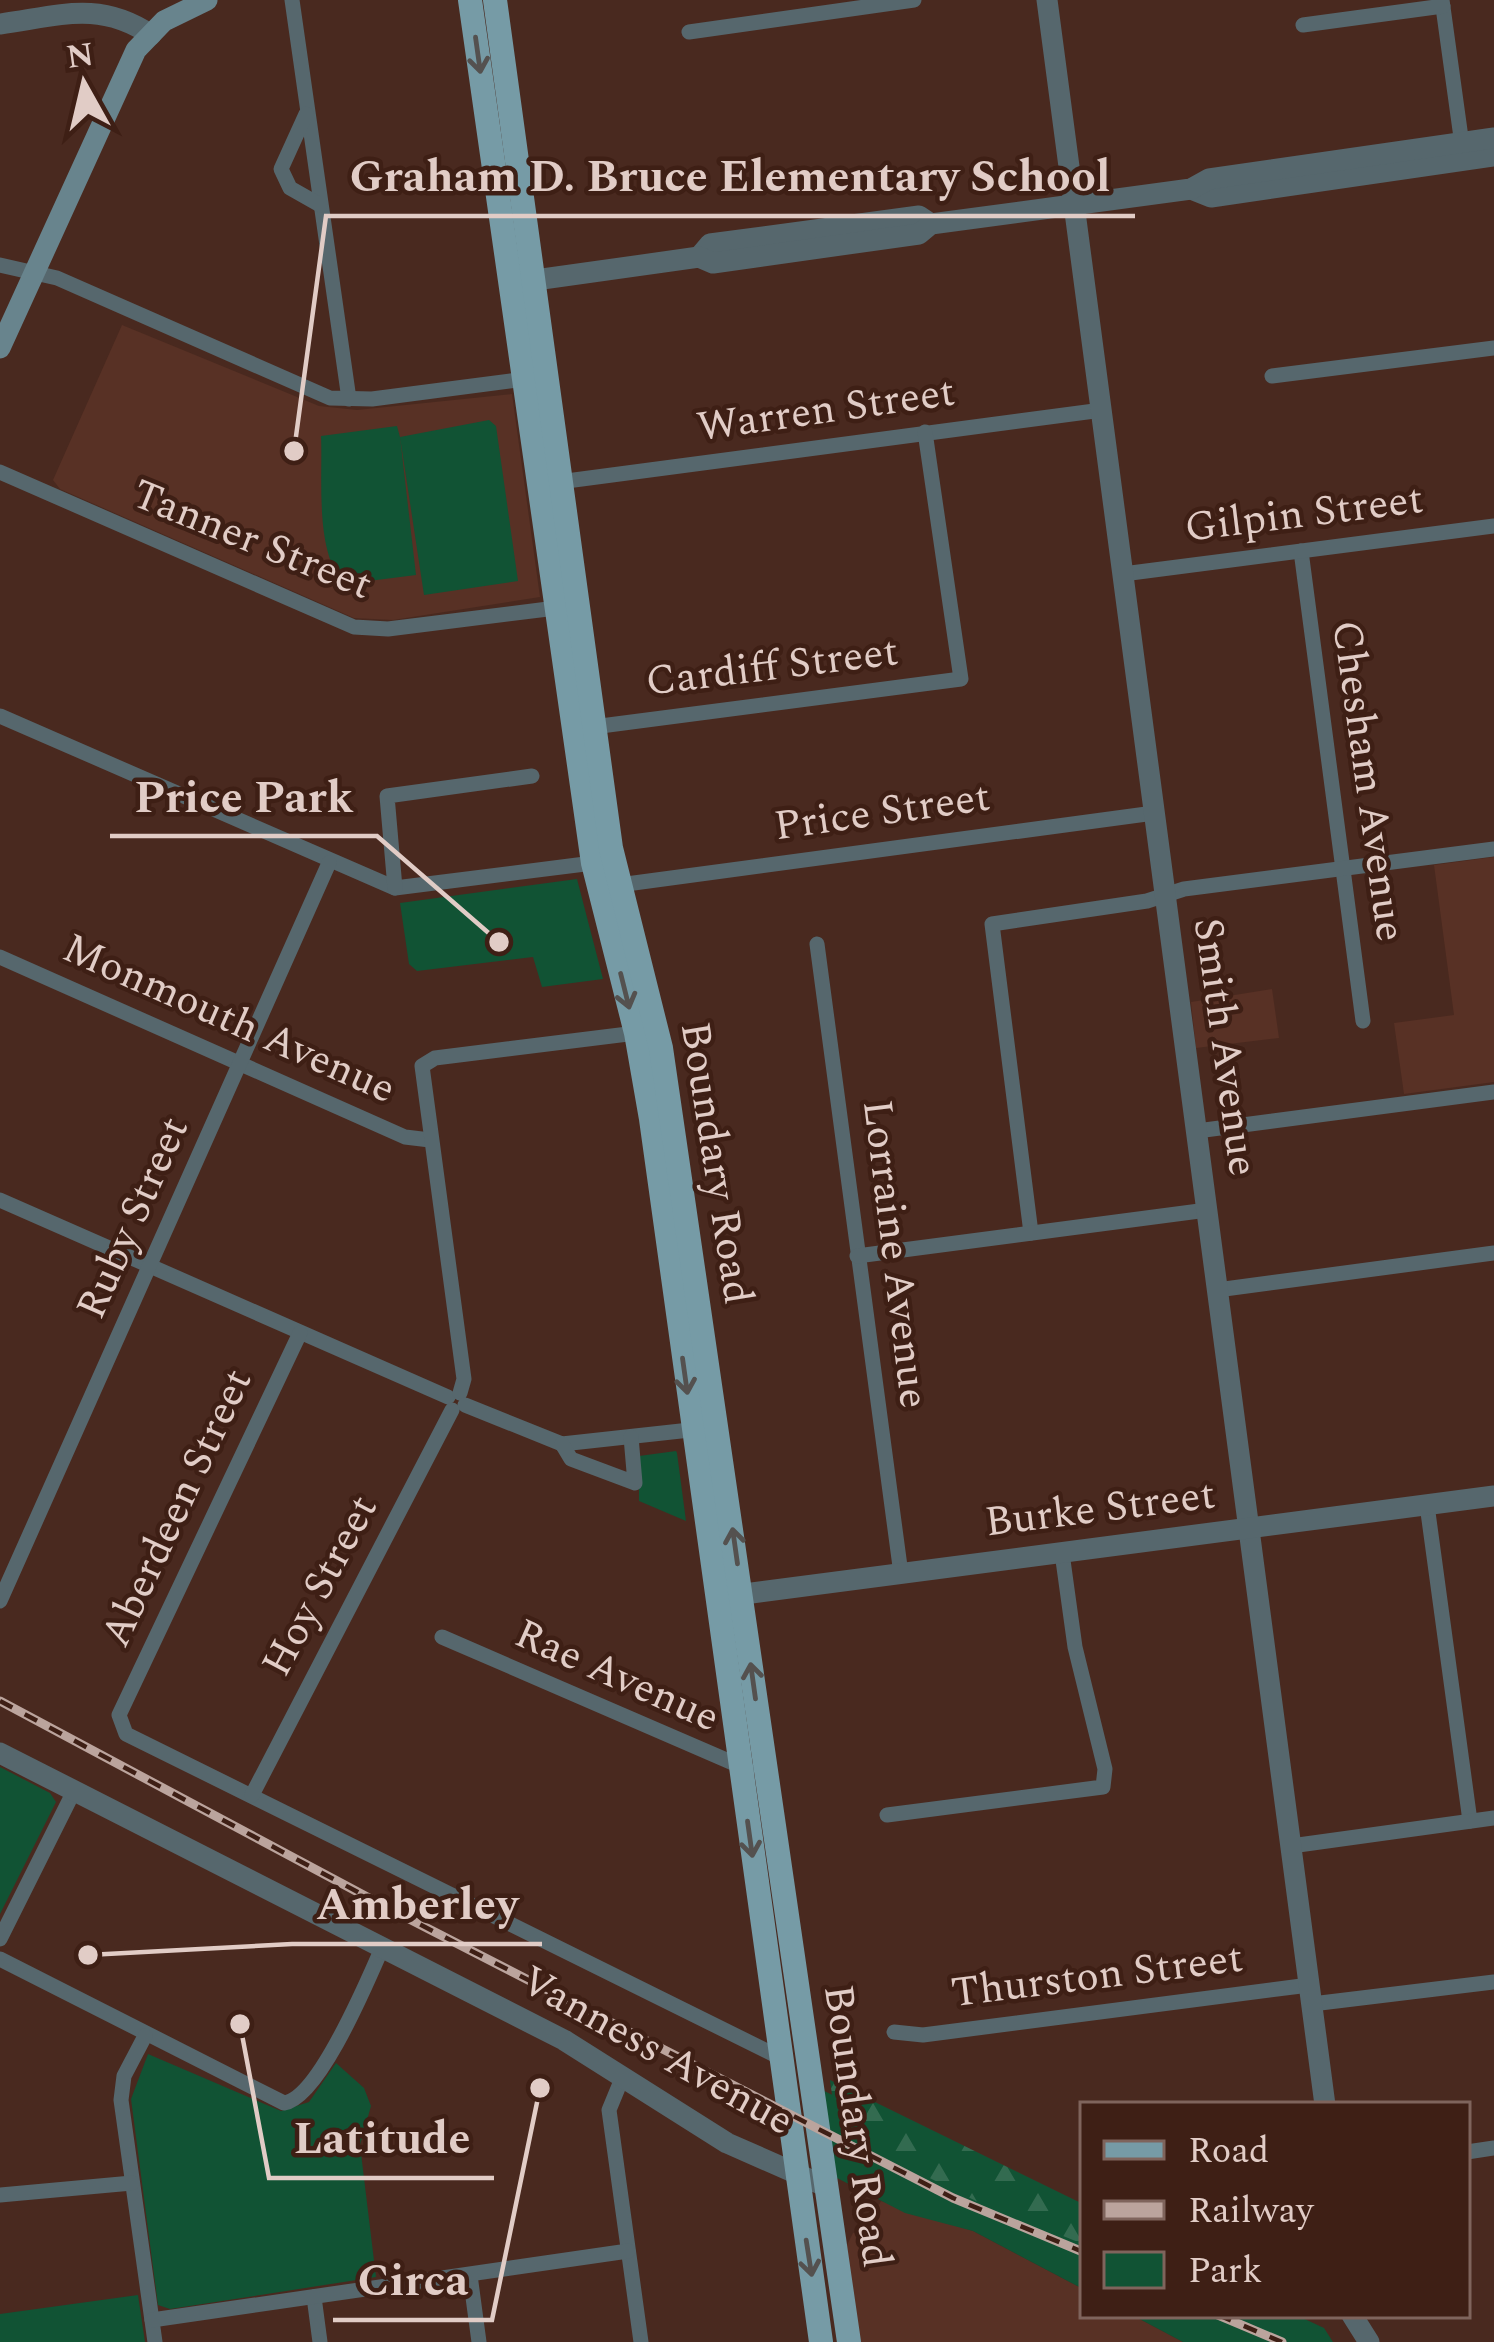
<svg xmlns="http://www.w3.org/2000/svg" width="1494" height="2342" font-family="Spectral,serif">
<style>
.built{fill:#583125}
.green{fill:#115334}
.forest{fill:url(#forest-firs)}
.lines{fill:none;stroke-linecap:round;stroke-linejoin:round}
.minor{stroke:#56676d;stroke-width:15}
.tertiary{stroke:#56676d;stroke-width:21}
.secondary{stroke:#68848d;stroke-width:21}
.primary{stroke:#769ba6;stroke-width:24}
.rail-casing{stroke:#bba49d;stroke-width:9}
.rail{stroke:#3e1f15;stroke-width:4.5;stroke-dasharray:14;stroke-linecap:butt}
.oneway{stroke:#54514f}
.labels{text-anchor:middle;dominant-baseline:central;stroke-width:9;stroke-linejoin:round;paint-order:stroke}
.street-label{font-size:42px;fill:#e1ccc6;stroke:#3e1f15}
.leader{fill:none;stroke:#e1ccc6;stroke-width:4.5}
.callout-dot{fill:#e1ccc6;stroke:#3e1f15;stroke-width:4.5}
.callout-label{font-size:45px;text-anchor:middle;font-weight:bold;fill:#e1ccc6;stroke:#3e1f15;stroke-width:9;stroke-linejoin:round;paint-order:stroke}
</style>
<defs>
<pattern id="forest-firs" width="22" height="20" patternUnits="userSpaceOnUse" patternTransform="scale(3)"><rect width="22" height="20" fill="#115334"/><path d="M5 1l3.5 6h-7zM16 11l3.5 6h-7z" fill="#336b50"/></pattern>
</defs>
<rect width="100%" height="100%" fill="#49291f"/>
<!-- built -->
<g class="built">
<polygon points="122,325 319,406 357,410 512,394 540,597 393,620 354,618 60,489 53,480"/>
<polygon points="1494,857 1494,1082 1404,1094 1394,1023 1454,1015 1434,865"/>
<polygon points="1272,989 1279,1038 1196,1048 1191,1002"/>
<polygon points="881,2201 973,2231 1083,2289 1083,2315 1132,2315 1183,2342 858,2342 845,2249 853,2233 867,2228"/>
</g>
<!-- green -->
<g class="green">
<path d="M489,420L496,426L518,581L424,595L400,437L416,575L345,584C314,554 323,477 321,436L397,426L400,437Z"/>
<polygon points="577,879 603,979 542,987 533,957 417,971 409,964 400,903"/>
<polygon points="676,1451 677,1453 686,1521 639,1501 639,1456"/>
<polygon points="0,1767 50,1793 56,1802 0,1914"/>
<polygon points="148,2054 281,2111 309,2102 336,2063 364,2088 371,2106 360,2145 376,2277 170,2309 158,2305 131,2099"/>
<polygon points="820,2089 1083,2214 1083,2289 973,2231 905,2213 837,2178"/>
<polygon points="138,2295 145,2342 0,2342 0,2314"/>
<polygon points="1132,2315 1296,2315 1324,2328 1333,2342 1183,2342"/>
</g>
<!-- forest -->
<polygon class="forest" points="830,2080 1083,2204 1083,2244 976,2201 837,2132"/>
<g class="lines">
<!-- minor -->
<g class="minor">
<polyline points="292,0 349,399"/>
<polyline points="1442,0 1463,152"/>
<polyline points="1303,25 1443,6"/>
<polyline points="689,32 914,0"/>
<polyline points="306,114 281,169 290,188 320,205"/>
<polyline points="0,265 57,278 330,398 372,399 525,379"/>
<polyline points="1272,376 1494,348"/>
<polyline points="0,472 354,627 388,629 556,608"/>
<polyline points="559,482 1102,410"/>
<polyline points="1301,551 1363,1021"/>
<polyline points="1123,574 1494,526"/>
<polyline points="0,716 395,888 593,863"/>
<polyline points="593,727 961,679 925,432"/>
<polyline points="619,885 1154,813"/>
<polyline points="395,888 387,796 532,776"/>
<polyline points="817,944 901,1574"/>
<polyline points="0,957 405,1137 430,1140"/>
<polyline points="1197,1131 1494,1092"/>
<polyline points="0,1200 448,1397"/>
<polyline points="1031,1233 992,924 1147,901 1184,889 1494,849"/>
<polyline points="857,1256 1207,1210"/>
<polyline points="1217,1290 1494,1253"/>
<polyline points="300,1333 119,1715 126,1734 781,2058"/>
<polyline points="460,1393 464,1379 422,1066 435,1058 636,1033"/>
<polyline points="465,1405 562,1444 699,1429"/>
<polyline points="562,1444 571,1459 635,1483 631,1437"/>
<polyline points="1427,1505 1470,1821"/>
<polyline points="0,1601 329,863"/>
<polyline points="442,1637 747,1769"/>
<polyline points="252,1795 452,1410"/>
<polyline points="887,1815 1103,1787 1105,1769 1075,1647 1062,1553"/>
<polyline points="1291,1846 1494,1818"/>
<polyline points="0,1939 74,1791"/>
<path d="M0,1959L284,2103C319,2098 367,1982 382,1948"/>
<polyline points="1312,2004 1494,1982"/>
<polyline points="894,2032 923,2035 1309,1985"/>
<polyline points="145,2036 124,2076 121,2100 155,2342"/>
<polyline points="623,2076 609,2110 641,2342"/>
<polyline points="1467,2152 1494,2148"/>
<polyline points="0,2195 132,2183"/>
<polyline points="470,2275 479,2342"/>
<polyline points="314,2297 320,2342"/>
<polyline points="152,2320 628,2251"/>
</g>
<!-- tertiary -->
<g class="tertiary">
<polyline points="1047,0 1325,2105"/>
<path d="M0,24C59,16 99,0 151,35"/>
<polyline points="1191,189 1211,197 1494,156"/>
<polyline points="699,257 710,244 919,216 931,224"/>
<polyline points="521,282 699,257 713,263 919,234 931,224 1191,189 1209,179 1494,138"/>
<polyline points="729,1596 1494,1496"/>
<polyline points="0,1753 564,2040 727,2143 827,2187"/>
<polyline points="1352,2315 1369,2342"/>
</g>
<!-- secondary -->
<polyline class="secondary" points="0,348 136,50 164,21 207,0"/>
<!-- primary -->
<g class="primary">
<polyline points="470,0 593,863 636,1033 651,1119 821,2342"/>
<polyline points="495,0 611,848 661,1048 849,2342"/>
</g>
<defs>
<g id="rail">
<polyline points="0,1701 384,1906 953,2198 1083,2252"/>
<polyline points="1218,2315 1282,2342"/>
</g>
</defs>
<!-- rail casing -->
<use href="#rail" class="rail-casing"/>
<!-- rail -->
<use href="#rail" class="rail"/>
</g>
<!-- one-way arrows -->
<defs><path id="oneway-shaft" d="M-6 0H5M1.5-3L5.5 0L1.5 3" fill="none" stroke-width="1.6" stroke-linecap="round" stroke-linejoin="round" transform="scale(3)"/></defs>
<g class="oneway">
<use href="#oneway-shaft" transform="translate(478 55) rotate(82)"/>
<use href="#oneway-shaft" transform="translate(625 991) rotate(76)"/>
<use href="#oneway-shaft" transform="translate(685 1376) rotate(82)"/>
<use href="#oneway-shaft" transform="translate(735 1546) rotate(-98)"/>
<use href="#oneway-shaft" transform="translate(753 1681) rotate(-98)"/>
<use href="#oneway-shaft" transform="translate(750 1839) rotate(82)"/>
<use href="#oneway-shaft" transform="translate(809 2258) rotate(81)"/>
</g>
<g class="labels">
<!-- street labels -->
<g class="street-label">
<text transform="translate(826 410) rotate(-8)">Warren Street</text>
<text transform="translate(1304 514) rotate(-7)">Gilpin Street</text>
<text transform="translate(252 540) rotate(22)">Tanner Street</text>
<text transform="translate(772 667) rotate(-7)">Cardiff Street</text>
<text transform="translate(1368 781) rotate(82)">Chesham Avenue</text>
<text transform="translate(882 812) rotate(-8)">Price Street</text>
<text transform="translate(229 1019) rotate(24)">Monmouth Avenue</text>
<text transform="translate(1225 1047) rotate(82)">Smith Avenue</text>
<text transform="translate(716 1163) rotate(81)">Boundary Road</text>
<text transform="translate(133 1218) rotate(-66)">Ruby Street</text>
<text transform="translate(895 1254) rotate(83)">Lorraine Avenue</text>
<text transform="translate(177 1508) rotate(-65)">Aberdeen Street</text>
<text transform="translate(1100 1509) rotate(-7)">Burke Street</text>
<text transform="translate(320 1586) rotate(-62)">Hoy Street</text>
<text transform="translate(617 1676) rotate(24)">Rae Avenue</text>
<text transform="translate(1097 1976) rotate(-7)">Thurston Street</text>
<text transform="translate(657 2051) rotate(29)">Vanness Avenue</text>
<text transform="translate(857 2126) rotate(82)">Boundary Road</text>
</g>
</g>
<!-- callouts -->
<path class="leader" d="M294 451L326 216H1135M499 942L377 836H110M88 1955L292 1944H542M240 2024L269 2178H494M540 2088L492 2320H333"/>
<g class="callout-dot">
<circle cx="294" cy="451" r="12"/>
<circle cx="499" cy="942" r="12"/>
<circle cx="88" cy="1955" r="12"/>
<circle cx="240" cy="2024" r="12"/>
<circle cx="540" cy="2088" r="12"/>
</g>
<g class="callout-label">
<text x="730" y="191">Graham D. Bruce Elementary School</text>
<text x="244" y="812">Price Park</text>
<text x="417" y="1919">Amberley</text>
<text x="382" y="2153">Latitude</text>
<text x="413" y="2295">Circa</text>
</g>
<!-- legend -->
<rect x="1080" y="2102" width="390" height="216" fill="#3e1f15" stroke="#7f645c" stroke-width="3"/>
<rect x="1104" y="2141" width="60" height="18" fill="#769ba6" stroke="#7f645c" stroke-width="3"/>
<text x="1188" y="2162" font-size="36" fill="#e1ccc6">Road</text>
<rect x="1104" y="2201" width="60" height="18" fill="#bba49d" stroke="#7f645c" stroke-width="3"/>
<text x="1188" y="2222" font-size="36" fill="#e1ccc6">Railway</text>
<rect x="1104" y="2252" width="60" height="36" fill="#115334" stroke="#7f645c" stroke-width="3"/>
<text x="1188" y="2282" font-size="36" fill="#e1ccc6">Park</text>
<!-- north arrow -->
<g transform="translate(84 84) rotate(352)" stroke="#3e1f15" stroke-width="9" paint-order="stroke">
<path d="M0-9L21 45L0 30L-21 45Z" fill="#e1ccc6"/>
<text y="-18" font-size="33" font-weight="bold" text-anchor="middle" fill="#e1ccc6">N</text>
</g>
</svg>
